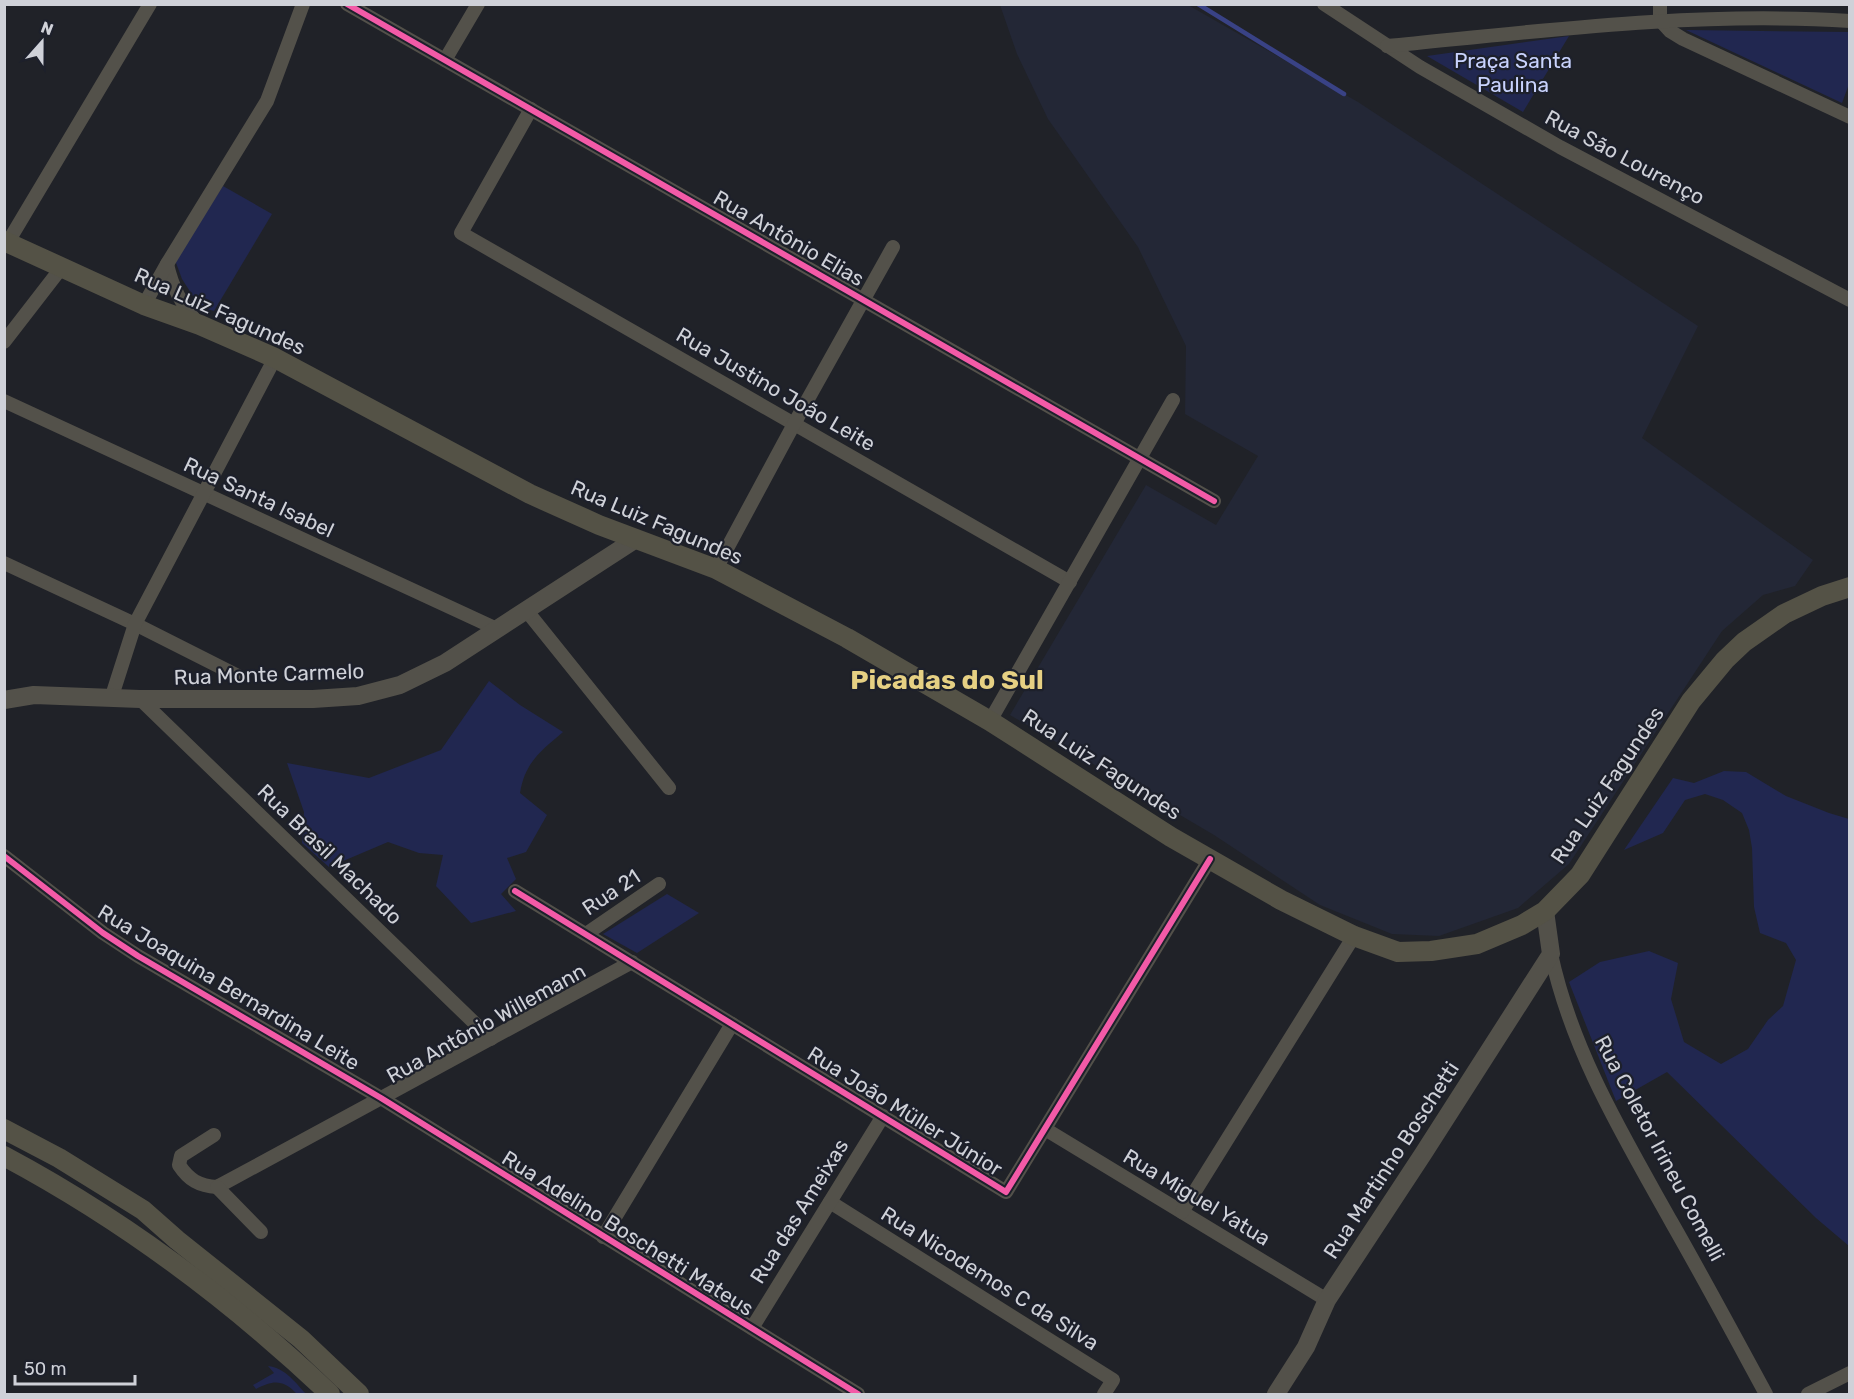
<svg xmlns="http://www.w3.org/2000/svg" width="1854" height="1399" font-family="Rubik,sans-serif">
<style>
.built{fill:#232736}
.green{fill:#212750}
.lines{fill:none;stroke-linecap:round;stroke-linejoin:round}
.stream{stroke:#394285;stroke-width:4.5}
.minor{stroke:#53514a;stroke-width:14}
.tertiary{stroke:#53514a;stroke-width:18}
.secondary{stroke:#545246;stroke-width:20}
.cycleway-casing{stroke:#1d202b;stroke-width:10}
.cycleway{stroke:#f35aa7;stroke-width:6}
.labels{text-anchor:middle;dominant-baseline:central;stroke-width:4.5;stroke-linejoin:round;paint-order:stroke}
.park-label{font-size:21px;fill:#c9d3fe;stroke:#1d202b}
.street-label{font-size:21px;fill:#cfd1d8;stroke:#1d202b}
.district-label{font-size:27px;font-weight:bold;fill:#e6d083;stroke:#1d202b}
</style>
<rect width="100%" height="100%" fill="#202228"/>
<!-- built -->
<polygon class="built" points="1000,5 1188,5 1358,102 1698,326 1642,438 1813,560 1795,586 1763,595 1722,631 1569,864 1518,908 1439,936 1392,934 1320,905 1214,835 1010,715 1146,485 1216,525 1258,456 1185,414 1186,346 1138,247 1048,119 1017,54"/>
<!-- green -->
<g class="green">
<polygon points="1686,30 1849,32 1849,84 1842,103"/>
<polygon points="1569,36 1523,112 1427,56"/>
<polygon points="223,186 272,214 214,311 200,307 182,279 175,260"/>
<path d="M489,681L520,705L563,732C541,751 525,762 520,793L547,815L526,852L507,858L516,879L501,894L516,911L471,923L436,886L443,855L419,853L388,842L329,867L302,843L304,812L287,763L369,778L441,750Z"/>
<polygon points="1724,771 1746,772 1786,796 1829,813 1849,819 1849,1246 1816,1218 1667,1072 1616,1101 1569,982 1600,962 1649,951 1678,963 1671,999 1684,1042 1721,1064 1748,1049 1768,1020 1783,1006 1796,960 1786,943 1760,933 1754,907 1752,848 1749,830 1742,813 1723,800 1705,794 1685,800 1663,833 1624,850 1673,778 1694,783"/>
<polygon points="667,894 699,913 637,953 603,934"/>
<path d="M268,1366C285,1368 295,1382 306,1394H297C283,1379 273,1380 256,1389L253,1385L274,1373Z"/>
</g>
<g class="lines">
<!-- stream -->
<polyline class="stream" points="1198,4 1344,94"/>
<!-- minor -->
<g class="minor">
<polyline points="347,4 1214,501"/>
<polyline points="1324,4 1420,67 1560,147 1850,300"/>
<polyline points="1660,4 1660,20 1670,31 1683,39 1850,117"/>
<path d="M1387,46C1541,31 1695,11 1850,21"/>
<polyline points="445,60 478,4"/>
<polyline points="531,109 461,233 1070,582"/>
<polyline points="8,242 150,4"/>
<path d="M167,264C172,287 181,304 197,322"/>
<polyline points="144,305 167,264 267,101 303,4"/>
<polyline points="4,342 62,267"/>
<polyline points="4,401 497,629"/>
<polyline points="4,563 135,624 240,677"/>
<polyline points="716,569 794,424 893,247"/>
<polyline points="526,610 669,788"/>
<polyline points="111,699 135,624 275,358"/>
<polyline points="140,699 491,1039"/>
<polyline points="990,721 1173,400"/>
<polyline points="4,856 103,933 138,956 381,1098 858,1394"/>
<polyline points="515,891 1006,1192 1210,859"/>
<polyline points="586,934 659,884"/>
<path d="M1551,954C1572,1052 1624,1137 1672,1223C1704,1279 1735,1337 1766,1394"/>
<polyline points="1045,1129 1327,1300"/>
<path d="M214,1135L181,1156L179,1165C189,1180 199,1186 217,1187L632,962"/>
<polyline points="217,1187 261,1232"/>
<polyline points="830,1202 1113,1380 1104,1394"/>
<polyline points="1182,1212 1354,936"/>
<polyline points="603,1237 732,1024"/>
<polyline points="752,1328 883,1116"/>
<polyline points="1808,1394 1850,1373"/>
</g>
<!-- tertiary -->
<g class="tertiary">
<polyline points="4,700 34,695 140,699 313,699 358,696 400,685 445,663 636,539"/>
<polyline points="1276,1394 1306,1347 1327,1300 1423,1154 1551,954 1545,911"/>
</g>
<!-- secondary -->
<g class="secondary">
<polyline points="4,241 144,305 200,325 275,358 530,494 599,525 716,569 847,638 990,721 1171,837 1281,900 1354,936 1398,952 1431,951 1477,944 1522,925 1545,911 1580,875 1691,701 1725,660 1744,642 1784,614 1822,596 1850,587"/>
<polyline points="4,1129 59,1158 143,1210 177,1240 301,1339 359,1394"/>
<path d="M4,1156C124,1220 232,1301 330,1394"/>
</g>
<defs>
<g id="cycleway">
<polyline points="347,4 1214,501"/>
<polyline points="4,856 103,933 138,956 381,1098 858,1394"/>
<polyline points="515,891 1006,1192 1210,859"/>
</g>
</defs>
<!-- cycleway casing -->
<use href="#cycleway" class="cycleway-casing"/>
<!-- cycleway -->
<use href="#cycleway" class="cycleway"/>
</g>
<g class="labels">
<!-- park labels -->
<g class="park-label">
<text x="1513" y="60">Praça Santa<tspan x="1513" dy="24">Paulina</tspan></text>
</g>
<!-- street labels -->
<g class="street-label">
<text transform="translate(1625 157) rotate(28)">Rua São Lourenço</text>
<text transform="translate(789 238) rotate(30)">Rua Antônio Elias</text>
<text transform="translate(220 311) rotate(24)">Rua Luiz Fagundes</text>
<text transform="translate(776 389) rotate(30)">Rua Justino João Leite</text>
<text transform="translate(259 497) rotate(25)">Rua Santa Isabel</text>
<text transform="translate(657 522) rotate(23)">Rua Luiz Fagundes</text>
<text transform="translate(269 674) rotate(-2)">Rua Monte Carmelo</text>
<text transform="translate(1102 764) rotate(33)">Rua Luiz Fagundes</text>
<text transform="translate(1607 785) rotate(-56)">Rua Luiz Fagundes</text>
<text transform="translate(330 854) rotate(44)">Rua Brasil Machado</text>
<text transform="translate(611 892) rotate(-34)">Rua 21</text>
<text transform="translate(229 987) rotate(31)">Rua Joaquina Bernardina Leite</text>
<text transform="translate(486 1023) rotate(-29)">Rua Antônio Willemann</text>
<text transform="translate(905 1111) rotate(32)">Rua João Müller Júnior</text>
<text transform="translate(1660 1148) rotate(62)">Rua Coletor Irineu Comelli</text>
<text transform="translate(1391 1160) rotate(-57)">Rua Martinho Boschetti</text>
<text transform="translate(1197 1197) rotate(31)">Rua Miguel Yatua</text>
<text transform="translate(799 1211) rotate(-58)">Rua das Ameixas</text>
<text transform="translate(628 1233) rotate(32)">Rua Adelino Boschetti Mateus</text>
<text transform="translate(990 1278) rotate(32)">Rua Nicodemos C da Silva</text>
</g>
<!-- district labels -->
<g class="district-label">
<text x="947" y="680">Picadas do Sul</text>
</g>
</g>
<!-- border -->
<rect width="1854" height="1399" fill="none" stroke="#cfd1d8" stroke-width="12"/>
<!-- north arrow -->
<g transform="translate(42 42) rotate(21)" stroke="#1d202b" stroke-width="4.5" paint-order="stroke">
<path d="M0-4.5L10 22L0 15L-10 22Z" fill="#cfd1d8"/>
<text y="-9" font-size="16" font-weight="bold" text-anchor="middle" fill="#cfd1d8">N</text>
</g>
<!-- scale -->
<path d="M15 1375v9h120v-9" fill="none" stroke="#cfd1d8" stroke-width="3"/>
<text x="24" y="1375" font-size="18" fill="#cfd1d8" stroke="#1d202b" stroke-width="4.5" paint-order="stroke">50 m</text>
</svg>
